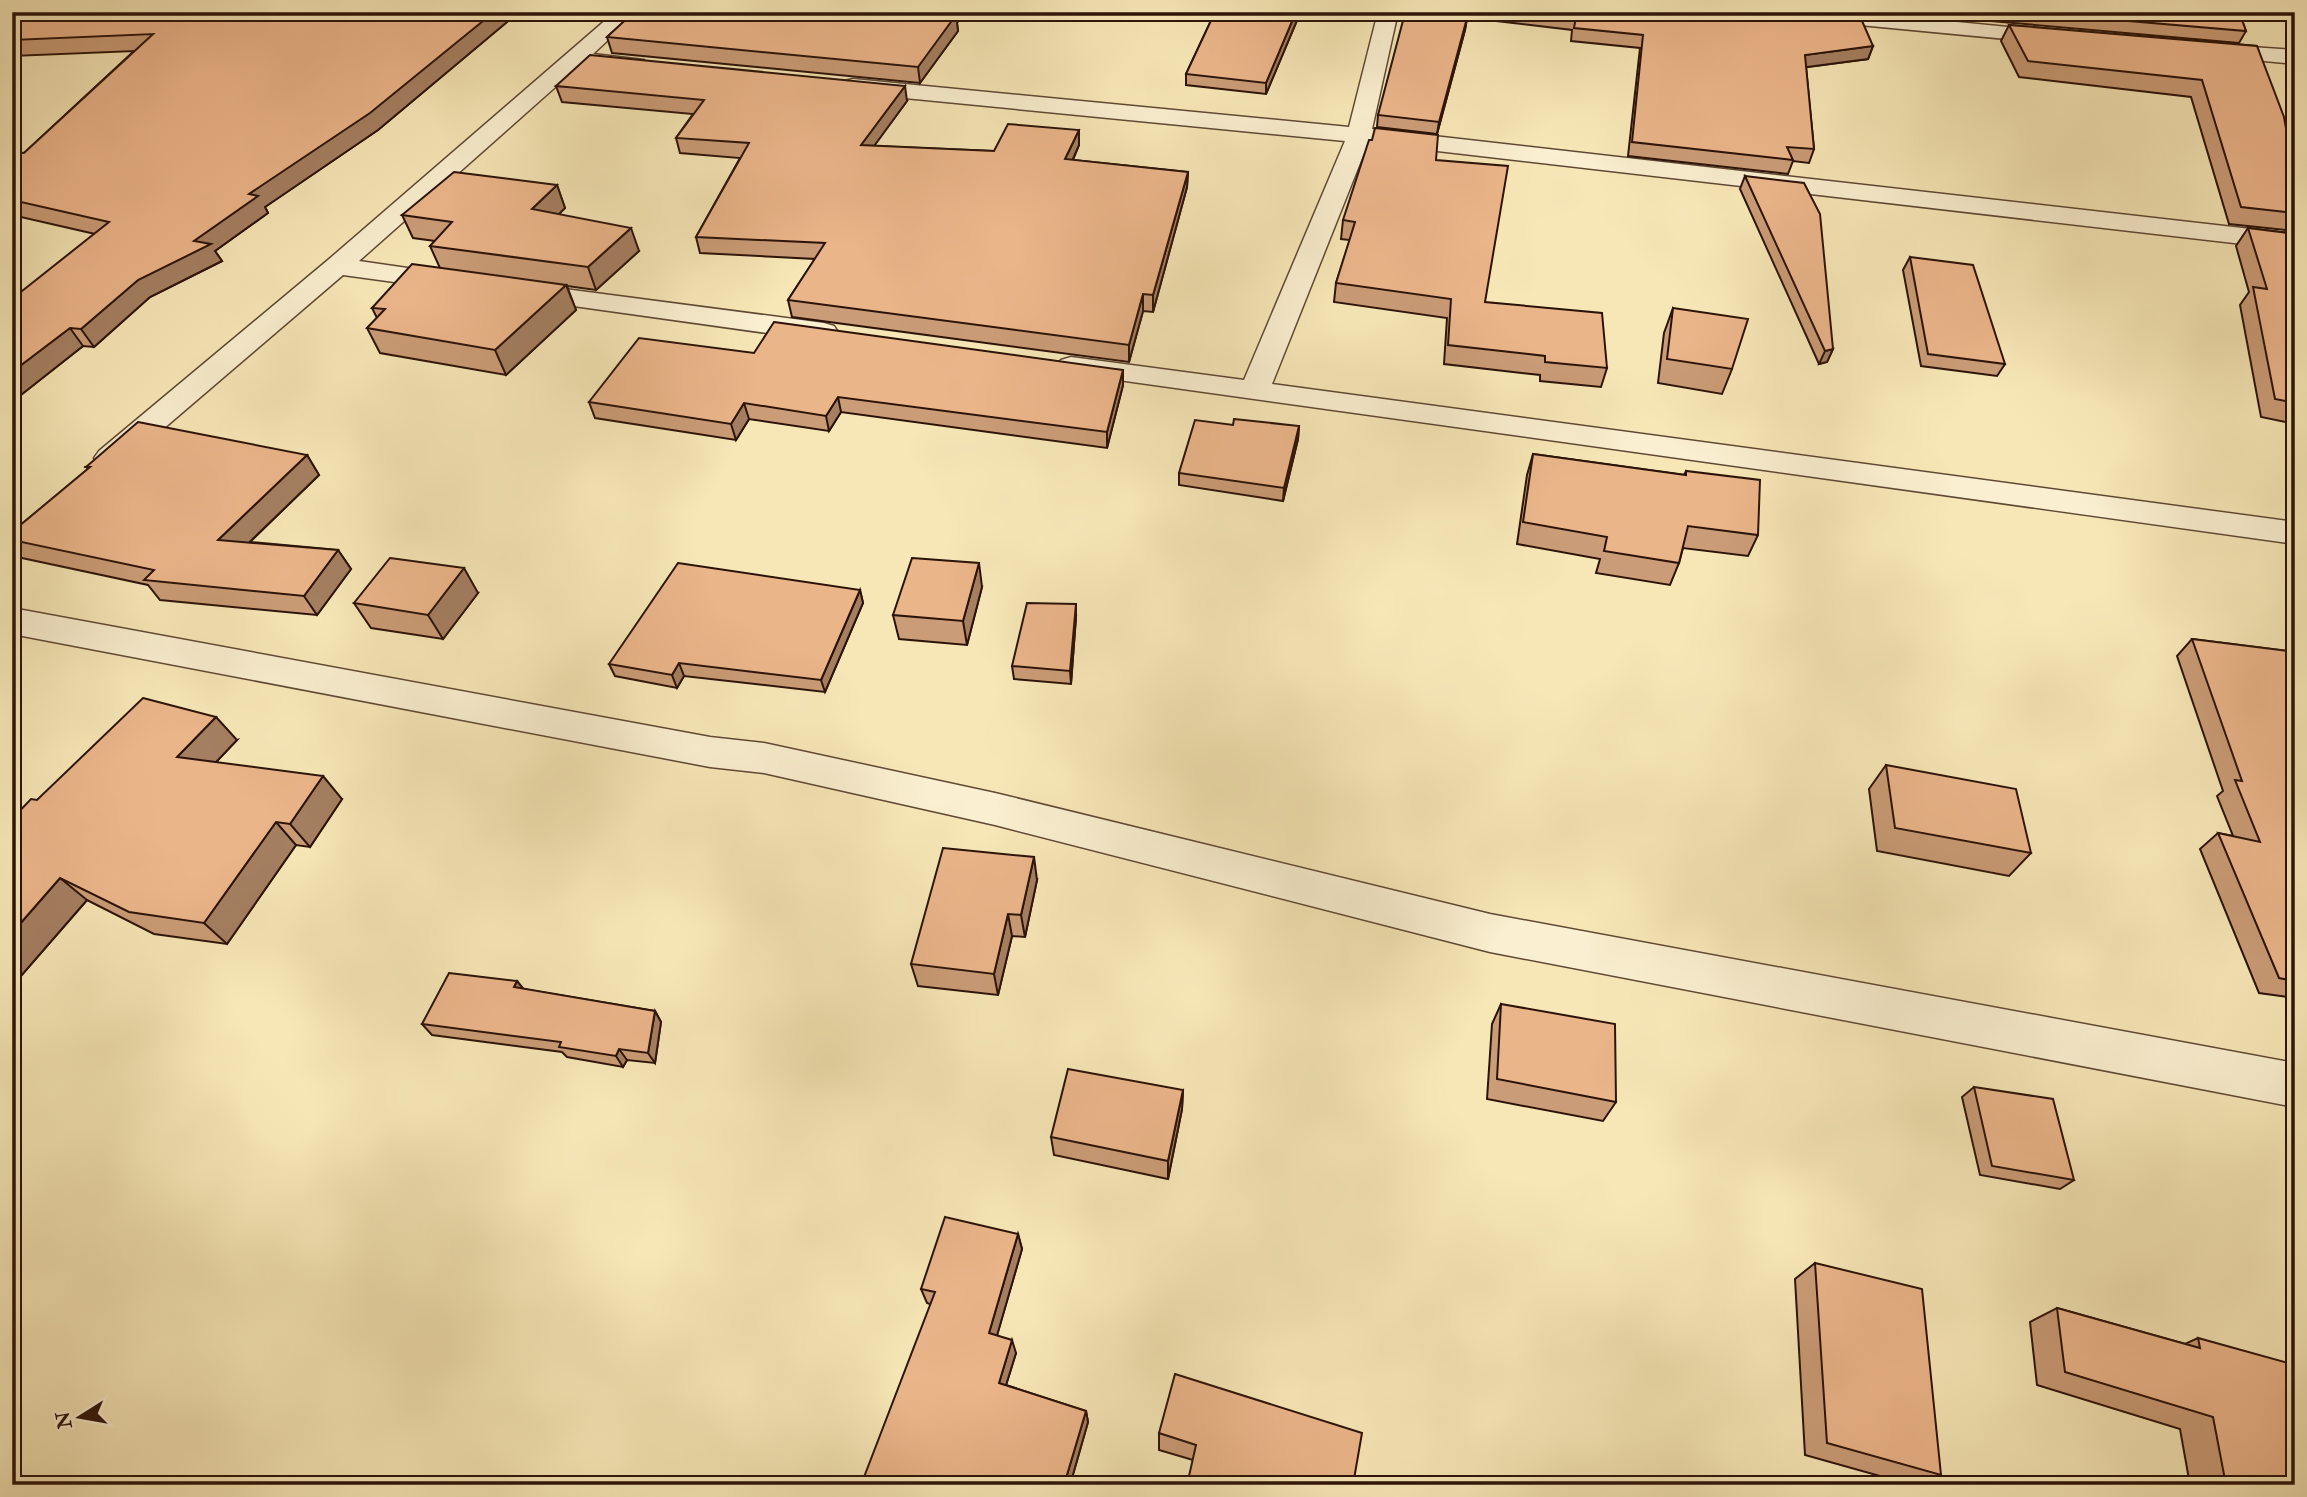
<svg xmlns="http://www.w3.org/2000/svg" width="2307" height="1497" font-family="'IM FELL Double Pica',serif">
<style>
.lines{fill:none;stroke-linecap:round;stroke-linejoin:round}
.street-casing{stroke:#5f4834;stroke-width:3}
.street{fill:#faefd0;fill-rule:evenodd}
.wall{fill:#ca9c77;stroke:#2c1309;stroke-width:2}
.shaded-wall{fill:#a47f61;stroke:#2c1309;stroke-width:2}
.building{fill:#ebb58a;stroke:#2c1309;stroke-width:2}
</style>
<rect width="100%" height="100%" fill="#f7e7b7"/>
<filter id="stains"><feTurbulence type="fractalNoise" baseFrequency=".00286" numOctaves="4"/><feColorMatrix values="0 0 0 0 .2 0 0 0 0 .09 0 0 0 0 .02 0 0 0 .5 -.17"/></filter>
<radialGradient id="worn" r=".72"><stop offset=".6" stop-color="#630" stop-opacity="0"/><stop offset="1" stop-color="#630" stop-opacity=".3"/></radialGradient>
<g class="lines">
<defs>
<g id="street">
<polygon points="615,12 638,12 593,54 644,60 647,65 644,70 636,72 579,66 359,261 463,276 467,282 463,288 453,290 343,275 121,465 110,468 99,465 94,458 99,451 328,260"/>
<polygon points="1378,12 1398,12 1372,129 2295,234 2295,250 1368,143 1272,384 2295,522 2295,544 1061,372 1056,366 1061,360 1071,357 1244,380 1345,141 853,93 845,91 842,86 845,81 853,79 1349,127"/>
<polygon points="1776,12 1854,12 2059,32 2067,33 2070,38 2067,43 2059,44 1786,18 1779,16"/>
<polygon points="2206,44 2295,50 2295,64 2198,55 2195,50 2198,45"/>
<polygon points="519,283 824,323 834,326 838,332 834,338 824,341 509,297 505,291 509,285"/>
<polygon points="12,608 710,737 764,743 995,793 1490,914 2295,1063 2295,1107 1490,952 995,825 764,773 710,767 12,634"/>
</g>
</defs>
<!-- street casing -->
<use href="#street" class="street-casing"/>
<!-- street -->
<use href="#street" class="street"/>
</g>
<!-- wall -->
<g class="wall">
<polygon points="12,12 519,12 378,130 265,207 268,213 215,251 222,261 150,297 94,347 83,346 12,402 95,234 12,215 12,152 24,153 134,51 12,56"/>
<polygon points="553,12 611,12 603,19"/>
<polygon points="628,12 964,12 957,23 958,31 920,83 612,53 607,37 629,17"/>
<polygon points="1215,12 1298,12 1298,18 1266,94 1186,85 1186,74"/>
<polygon points="1471,12 1837,12 1873,46 1868,59 1806,67 1814,149 1809,163 1793,161 1788,174 1628,156 1640,48 1571,41 1572,30 1471,18"/>
<polygon points="1987,12 2239,12 2246,31 2239,43 1991,21"/>
<polygon points="1467,18 1465,30 1437,134 1377,127 1378,115"/>
<polygon points="2009,25 2257,46 2295,180 2295,231 2229,224 2191,97 2019,77 2001,41"/>
<polygon points="556,86 907,101 874,146 994,151 1079,130 1079,145 1073,160 1188,172 1187,187 1153,312 1143,311 1129,362 792,317 788,300 815,259 700,253 696,237 740,158 680,153 676,138 693,114 562,102"/>
<polygon points="1436,160 1485,302 1607,368 1601,387 1540,381 1540,375 1444,364 1447,318 1334,302 1336,283 1350,240 1341,239 1343,220"/>
<polygon points="1745,176 1833,349 1827,362 1819,364 1740,189"/>
<polygon points="557,185 565,208 559,214 639,251 596,290 567,286 576,310 506,375 380,353 367,328 377,318 372,308 440,268 430,246 435,241 413,238 402,215"/>
<polygon points="2248,228 2295,234 2295,424 2261,417 2240,305 2249,292 2236,246"/>
<polygon points="1910,257 2005,364 1997,376 1921,366 1903,270"/>
<polygon points="1673,308 1732,369 1722,394 1658,383 1664,333"/>
<polygon points="754,353 1123,370 1123,385 1107,448 841,412 829,431 749,419 736,440 595,418 589,402"/>
<polygon points="1233,425 1299,426 1298,439 1283,501 1179,485 1179,473"/>
<polygon points="1533,454 1684,475 1686,471 1758,535 1748,556 1683,548 1679,563 1670,585 1596,573 1600,559 1517,544 1527,475"/>
<polygon points="307,455 319,475 250,542 338,550 351,569 317,615 160,600 148,585 22,558 12,547 12,532 88,469 86,467"/>
<polygon points="982,587 967,645 899,639 893,615"/>
<polygon points="860,590 863,603 825,692 684,676 677,688 615,676 609,664"/>
<polygon points="478,593 443,639 371,628 354,603"/>
<polygon points="1076,617 1071,684 1014,679 1012,666"/>
<polygon points="2192,639 2295,652 2295,998 2259,993 2200,849 2218,833 2233,836 2217,796 2223,791 2177,656"/>
<polygon points="237,740 216,762 342,799 310,847 296,845 227,944 154,934 87,900 21,976 12,974 12,819 37,800"/>
<polygon points="1886,765 2031,853 2009,876 1877,851 1869,789"/>
<polygon points="1037,880 1025,937 1012,936 998,995 918,986 911,964"/>
<polygon points="517,981 523,989 655,1011 661,1022 655,1063 627,1060 623,1067 567,1057 562,1052 432,1035 422,1024"/>
<polygon points="1501,1004 1616,1102 1603,1121 1487,1099 1492,1024"/>
<polygon points="1974,1087 2074,1180 2060,1189 1980,1175 1962,1097"/>
<polygon points="1183,1090 1182,1109 1168,1179 1054,1155 1051,1137"/>
<polygon points="1018,1234 1022,1249 997,1335 1016,1353 1006,1385 1086,1411 1088,1422 1070,1485 930,1304 927,1303 921,1289"/>
<polygon points="1815,1263 1941,1475 1917,1485 1912,1485 1805,1455 1795,1279"/>
<polygon points="2057,1308 2185,1344 2198,1338 2295,1485 2190,1485 2180,1429 2037,1385 2030,1322"/>
<polygon points="1159,1433 1353,1485 1193,1460 1159,1450"/>
</g>
<!-- shaded-wall -->
<g class="shaded-wall">
<polygon points="494,12 519,12 378,130 265,207 268,213 215,251 222,261 150,297 94,347 81,329 138,280 194,241 249,194"/>
<polygon points="601,12 611,12 603,19"/>
<polygon points="952,12 964,12 957,23 958,31 920,83 918,67"/>
<polygon points="1296,12 1298,12 1298,18 1266,94 1266,83"/>
<polygon points="1467,18 1465,30 1437,134 1439,122"/>
<polygon points="1873,46 1868,59 1800,68 1805,55"/>
<polygon points="905,86 907,101 863,161 861,145"/>
<polygon points="1079,130 1079,145 1066,175 1065,159"/>
<polygon points="1188,172 1187,187 1153,312 1153,295"/>
<polygon points="557,185 565,208 541,232 532,209"/>
<polygon points="631,228 639,251 596,290 588,267"/>
<polygon points="566,285 576,310 506,375 495,350"/>
<polygon points="1143,294 1143,311 1129,362 1129,345"/>
<polygon points="70,328 83,346 12,402 12,372"/>
<polygon points="1833,349 1827,362 1819,364 1825,351"/>
<polygon points="1123,370 1123,385 1107,448 1107,432"/>
<polygon points="838,397 841,412 829,431 826,416"/>
<polygon points="744,403 749,419 736,440 731,424"/>
<polygon points="1299,426 1298,439 1283,501 1284,488"/>
<polygon points="307,455 319,475 232,559 218,540"/>
<polygon points="338,550 351,569 317,615 304,596"/>
<polygon points="979,563 982,587 967,645 963,621"/>
<polygon points="464,568 478,593 443,639 428,615"/>
<polygon points="860,590 863,603 825,692 821,680"/>
<polygon points="1076,604 1076,617 1071,684 1070,671"/>
<polygon points="679,663 684,676 677,688 672,675"/>
<polygon points="216,717 237,740 199,780 177,757"/>
<polygon points="323,776 342,799 310,847 290,824"/>
<polygon points="276,822 296,845 227,944 204,923"/>
<polygon points="1034,857 1037,880 1025,937 1021,915"/>
<polygon points="60,878 87,900 21,976 12,970 12,933"/>
<polygon points="1008,914 1012,936 998,995 994,974"/>
<polygon points="517,981 526,992 514,987"/>
<polygon points="655,1011 661,1022 655,1063 648,1053"/>
<polygon points="619,1049 627,1060 623,1067 616,1056"/>
<polygon points="1183,1090 1182,1109 1168,1179 1168,1161"/>
<polygon points="1018,1234 1022,1249 994,1346 989,1333"/>
<polygon points="1012,1340 1016,1353 1003,1395 999,1383"/>
<polygon points="1086,1411 1088,1422 1070,1485 1064,1485"/>
</g>
<!-- building -->
<g class="building">
<polygon points="12,12 494,12 370,113 249,194 258,196 194,241 211,244 138,280 81,329 70,328 12,372 12,299 109,222 12,200 12,152 24,153 153,34 12,40"/>
<polygon points="634,12 952,12 950,15 956,15 918,67 607,37"/>
<polygon points="1215,12 1296,12 1266,83 1186,74"/>
<polygon points="1533,12 1837,12 1859,14 1873,46 1805,55 1814,149 1787,147 1793,160 1632,142 1643,35 1574,28 1576,17"/>
<polygon points="2024,12 2239,12 2246,31"/>
<polygon points="1405,13 1467,18 1439,122 1378,115"/>
<polygon points="2009,25 2257,46 2284,117 2295,180 2295,213 2241,207 2202,80 2028,61"/>
<polygon points="590,55 905,86 861,145 994,151 1008,124 1079,130 1065,159 1188,172 1153,295 1143,294 1129,345 788,300 825,243 696,237 749,143 676,138 704,100 556,86"/>
<polygon points="1375,128 1438,135 1436,160 1508,166 1485,302 1602,313 1607,368 1545,362 1545,356 1448,345 1451,299 1336,283 1355,222 1343,220 1369,140 1372,140"/>
<polygon points="454,172 557,185 532,209 631,228 588,267 430,246 452,222 402,215"/>
<polygon points="1745,176 1804,183 1820,214 1833,349 1825,351"/>
<polygon points="2248,228 2295,234 2295,403 2275,399 2253,287 2267,289"/>
<polygon points="1910,257 1973,265 2005,364 1928,354"/>
<polygon points="412,264 566,285 495,350 367,328 385,309 372,308"/>
<polygon points="1673,308 1748,319 1732,369 1667,359"/>
<polygon points="774,322 1123,370 1107,432 838,397 826,416 744,403 731,424 589,402 639,338 754,353"/>
<polygon points="1234,419 1299,426 1284,488 1179,473 1195,420 1233,425"/>
<polygon points="138,422 307,455 218,540 338,550 304,596 144,580 154,570 12,540 12,532 90,467 86,467"/>
<polygon points="1533,454 1686,475 1686,471 1760,480 1758,535 1688,526 1679,563 1604,551 1607,537 1523,522"/>
<polygon points="390,558 464,568 428,615 354,603"/>
<polygon points="912,558 979,563 963,621 893,615"/>
<polygon points="678,563 860,590 821,680 679,663 672,675 609,664"/>
<polygon points="1027,603 1076,604 1070,671 1012,666"/>
<polygon points="2192,639 2295,652 2295,981 2279,978 2218,833 2260,842 2235,780 2242,781"/>
<polygon points="143,698 216,717 177,757 323,776 290,824 276,822 204,923 129,912 60,878 12,933 12,819 31,799 37,800"/>
<polygon points="1886,765 2016,789 2031,853 1895,828"/>
<polygon points="943,848 1034,857 1021,915 1008,914 994,974 911,964"/>
<polygon points="449,973 517,981 514,987 655,1011 648,1053 619,1049 616,1056 559,1047 561,1042 422,1024"/>
<polygon points="1501,1004 1615,1024 1616,1102 1497,1079"/>
<polygon points="1068,1069 1183,1090 1168,1161 1051,1137"/>
<polygon points="1974,1087 2053,1099 2074,1180 1992,1166"/>
<polygon points="945,1217 1018,1234 989,1333 1012,1340 999,1383 1086,1411 1064,1485 861,1485 935,1292 921,1289"/>
<polygon points="1815,1263 1922,1289 1941,1475 1827,1443"/>
<polygon points="2057,1308 2200,1348 2198,1338 2295,1365 2295,1485 2226,1485 2213,1417 2065,1372"/>
<polygon points="1175,1374 1362,1433 1353,1485 1187,1485 1196,1445 1159,1433"/>
</g>
<!-- margin -->
<rect width="2307" height="1497" fill="none" stroke="#f7e7b7" stroke-width="42"/>
<rect x="14" y="14" width="2279" height="1469" fill="none" stroke="#2c1309" stroke-width="3.5"/>
<rect x="21" y="21" width="2265" height="1455" fill="none" stroke="#2c1309" stroke-width="2"/>
<!-- north arrow -->
<g transform="translate(80 1417) rotate(259)" stroke="#faefd0" stroke-width="5" paint-order="stroke">
<path d="M0-5L12 26L0 18L-12 26Z" fill="#2c1309"/>
<text y="-10" font-size="19" font-weight="bold" text-anchor="middle" fill="#2c1309">N</text>
</g>
<rect width="100%" height="100%" filter="url(#stains)"/>
<rect width="100%" height="100%" fill="url(#worn)"/>
</svg>
